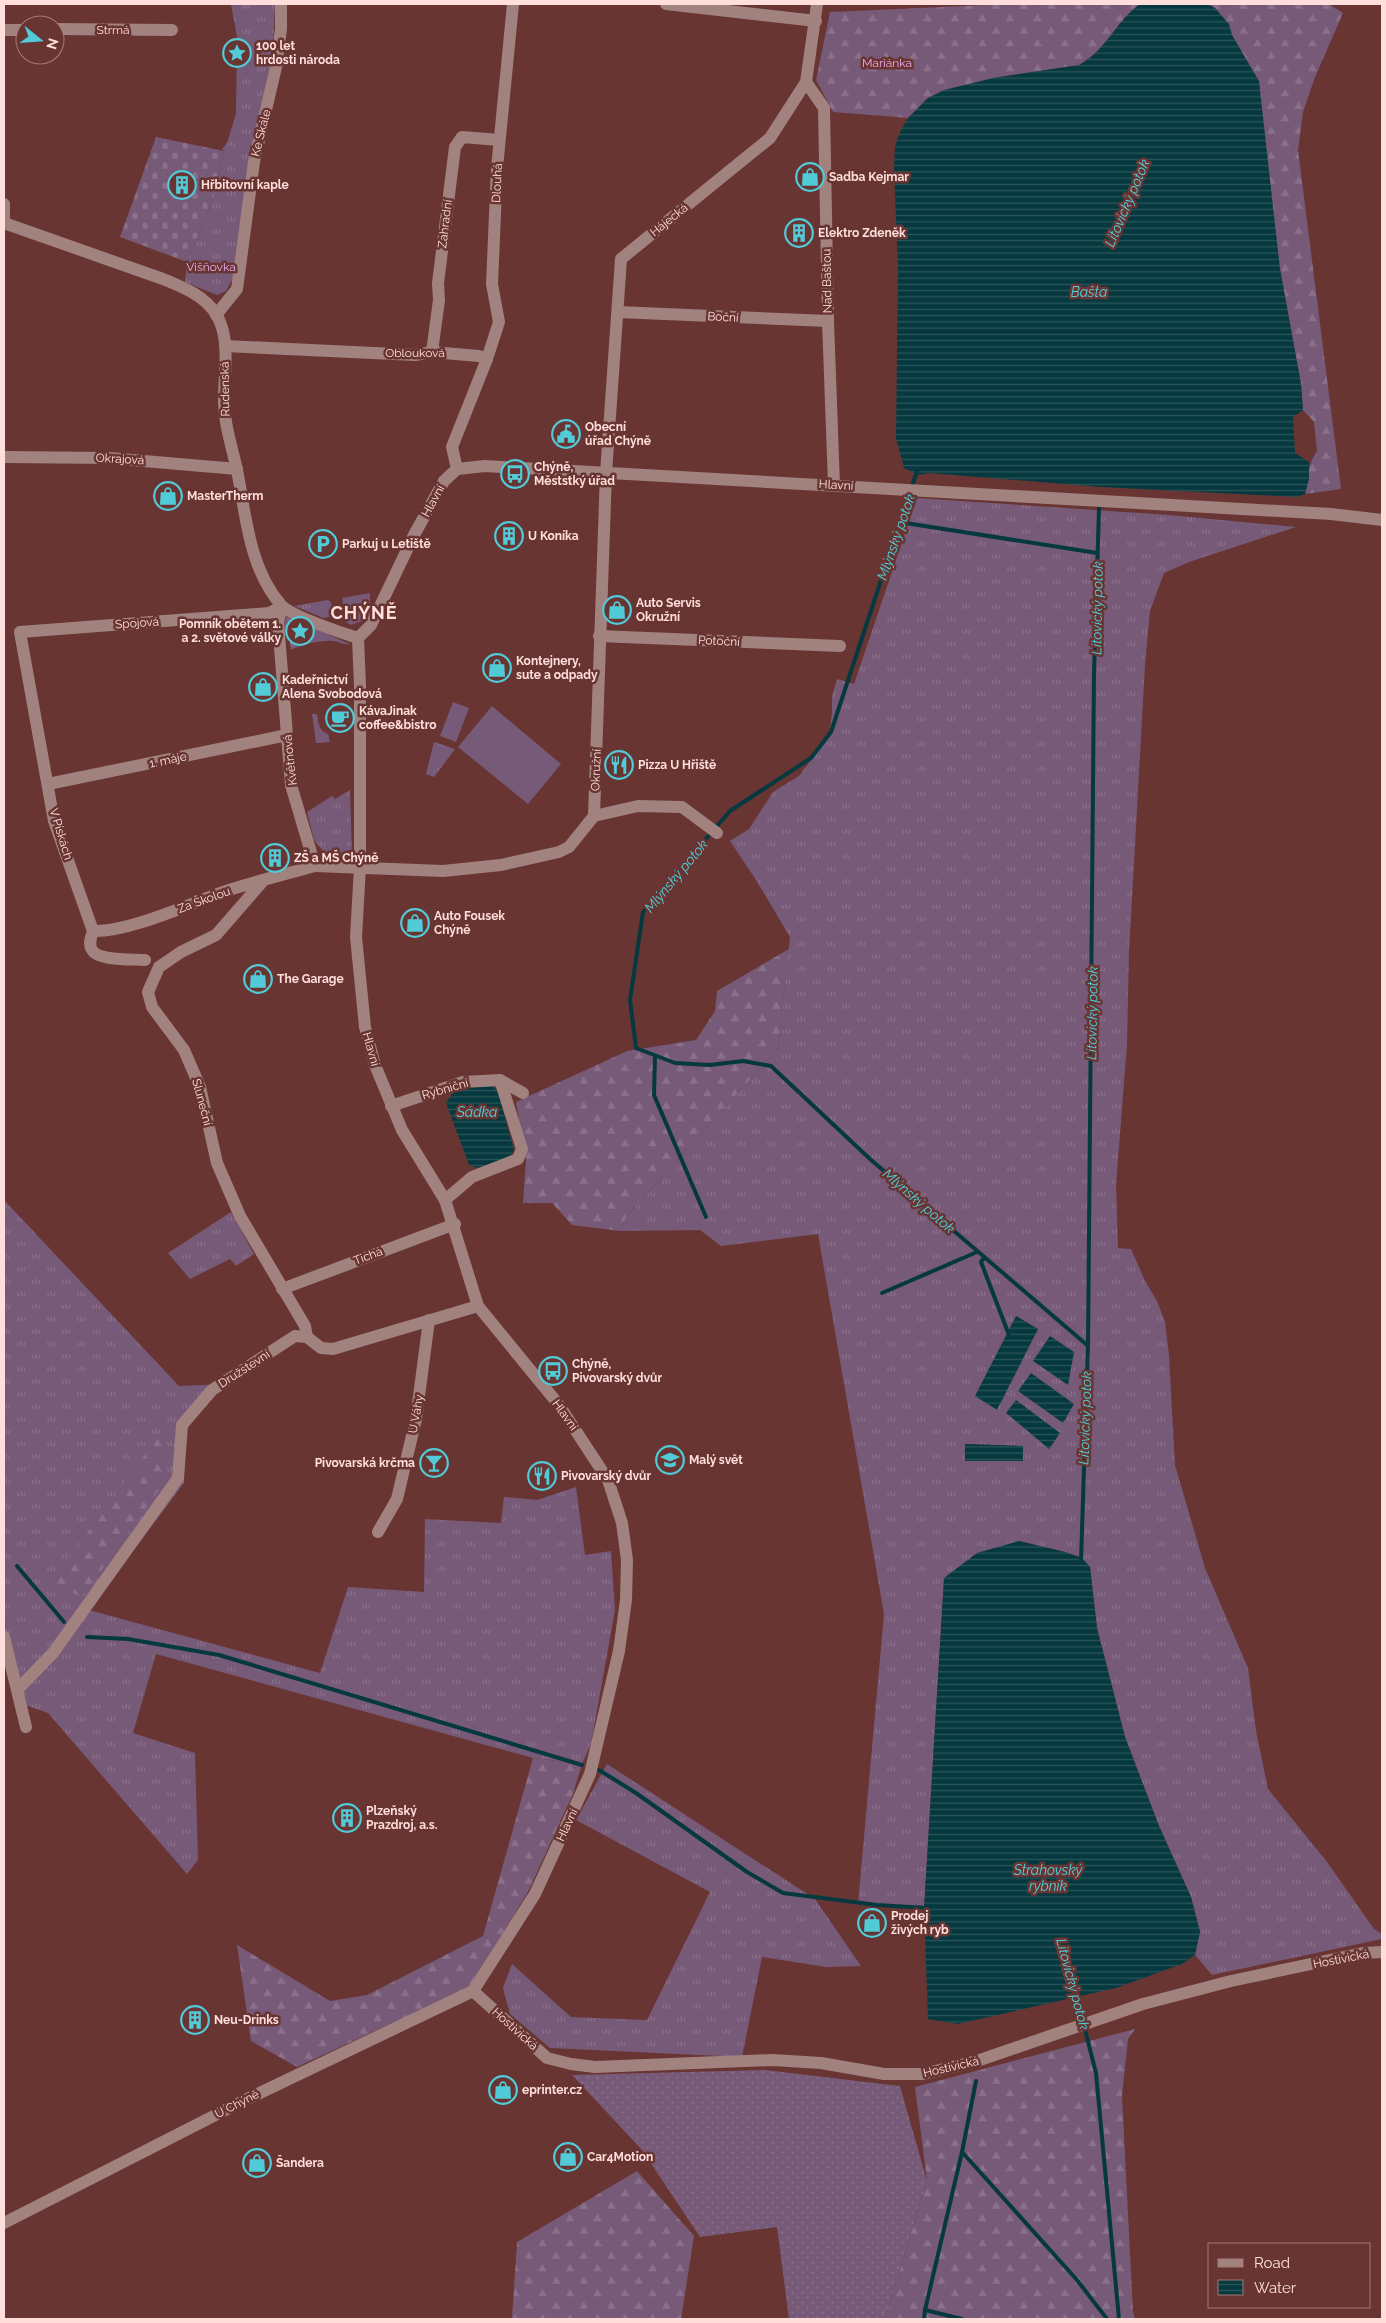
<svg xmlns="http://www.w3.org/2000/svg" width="1386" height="2323" font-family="Raleway,sans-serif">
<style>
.grass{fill:url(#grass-tufts);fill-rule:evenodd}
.forest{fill:url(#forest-firs)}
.cemetery{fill:url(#cemetery-stones)}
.garden{fill:url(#garden-dots)}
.pitch{fill:#775978}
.water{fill:url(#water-rules)}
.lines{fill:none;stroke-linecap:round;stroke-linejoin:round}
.stream{stroke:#06393f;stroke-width:4}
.minor{stroke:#a1827f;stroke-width:12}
.labels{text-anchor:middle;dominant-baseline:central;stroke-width:5;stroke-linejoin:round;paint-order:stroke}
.street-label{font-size:12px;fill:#ffdedb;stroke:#683532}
.poi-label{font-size:12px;font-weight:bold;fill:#ffdedb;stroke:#683532;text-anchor:start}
.park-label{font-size:12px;fill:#edacef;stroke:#683532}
.water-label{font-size:14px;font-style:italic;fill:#4ed3e1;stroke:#683532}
.district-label{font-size:18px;font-weight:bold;letter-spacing:1px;fill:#ffdedb;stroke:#683532}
</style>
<defs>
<pattern id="grass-tufts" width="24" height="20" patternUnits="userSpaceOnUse" patternTransform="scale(1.25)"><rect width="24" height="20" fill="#775978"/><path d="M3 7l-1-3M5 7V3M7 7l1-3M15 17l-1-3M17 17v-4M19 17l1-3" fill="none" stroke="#8b708b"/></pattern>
<pattern id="forest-firs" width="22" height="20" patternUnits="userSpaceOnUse" patternTransform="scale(1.25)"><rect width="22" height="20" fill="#775978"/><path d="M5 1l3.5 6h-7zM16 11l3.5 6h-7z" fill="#8b708b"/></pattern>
<pattern id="cemetery-stones" width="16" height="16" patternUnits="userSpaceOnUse" patternTransform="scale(1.25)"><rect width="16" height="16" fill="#775978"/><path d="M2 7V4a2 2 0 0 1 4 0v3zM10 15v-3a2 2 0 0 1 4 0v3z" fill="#8b708b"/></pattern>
<pattern id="garden-dots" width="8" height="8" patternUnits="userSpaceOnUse" patternTransform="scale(1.25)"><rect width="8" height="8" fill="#775978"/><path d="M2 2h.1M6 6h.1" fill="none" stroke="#8b708b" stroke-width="1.8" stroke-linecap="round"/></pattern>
<pattern id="water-rules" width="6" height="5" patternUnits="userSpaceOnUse" patternTransform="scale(1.25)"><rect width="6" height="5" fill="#06393f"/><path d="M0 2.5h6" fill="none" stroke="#2b555a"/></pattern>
</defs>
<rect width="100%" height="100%" fill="#683532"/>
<!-- grass -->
<g class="grass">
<polygon points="231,4 275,4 272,69 233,278 226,291 217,295 185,282 187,262 214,196 224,151 222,149 227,143 236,114 237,37"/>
<path d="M917,498L1169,515L1296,527L1189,562L1164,573L1150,611L1145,665L1129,952L1127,1044L1116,1185L1118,1248L1131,1249L1145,1281L1157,1301L1165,1322L1169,1355L1175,1465L1205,1568L1248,1668L1256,1731L1268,1789L1327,1862L1374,1929L1382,1934V1939L1212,1975L1195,1955L1200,1932L1191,1897L1159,1826L1125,1737L1097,1628L1090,1567L1082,1558L1065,1552L1019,1541L944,1579L924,1910L858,1904L884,1614L818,1234L721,1246L700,1230L620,1231L627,1216L778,1048L790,937L756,880L730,841L749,829L773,792L799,776L829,736L832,715V696L837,679L854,684ZM1016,1316L1038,1329L996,1409ZM965,1444L1023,1446V1461Z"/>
<polygon points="370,593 370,614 362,621 351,625 346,622 342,598"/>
<polygon points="328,600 331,602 333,616 324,618 294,606"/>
<path d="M286,617L319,630L349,644C343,645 340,642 334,641C320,640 304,644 291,650L288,630L283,628Z"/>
<path d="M312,714H317C318,723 319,731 328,734L330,742L316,743Z"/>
<polygon points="434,742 455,749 434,777 426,774"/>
<polygon points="350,790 352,858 332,862 314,840 307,812 332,796 335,799"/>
<polygon points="4,1200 179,1386 227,1384 185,1424 184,1483 89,1610 320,1673 348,1587 424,1592 425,1519 501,1523 504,1497 537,1500 576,1487 585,1555 611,1551 615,1610 591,1744 582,1764 533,1758 156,1654 133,1733 195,1753 198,1860 187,1874 48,1713 22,1704 4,1637"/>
<polygon points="231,1212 254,1254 236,1266 230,1259 190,1279 168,1253"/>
<polygon points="607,1764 815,1899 861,1966 826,1967 762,1957 742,2057 550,2048 510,2014 503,1988 512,1964 571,2017 647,2020 710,1892 576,1820"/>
</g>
<!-- forest -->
<g class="forest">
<path d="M1009,4H1140C1115,22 1107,50 1079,65L993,78L928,98L908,118L833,112L816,80L830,12Z"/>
<path d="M1207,4H1329L1343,13L1315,77L1303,112L1298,150L1341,489L1305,494C1310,476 1306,467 1317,451L1314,422L1303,410L1301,384L1280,269L1232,35L1215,8Z"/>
<polygon points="789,949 778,1048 627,1216 620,1231 572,1225 552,1203 523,1203 526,1160 516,1102 627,1051 696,1040 715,1011 717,991"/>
<polygon points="162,1432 166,1480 81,1598 52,1580"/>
<polygon points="533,1758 582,1764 573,1794 528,1892 470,1987 297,2067 251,2041 237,1945 330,2001 367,1995 483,1936"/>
<polygon points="1135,2029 1128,2039 1122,2096 1133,2312 1135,2319 885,2319 927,2181 915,2087"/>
<polygon points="637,2171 694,2236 681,2319 512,2319 517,2242"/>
</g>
<!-- cemetery -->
<polygon class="cemetery" points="156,137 224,151 214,196 187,262 120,237"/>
<!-- garden -->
<polygon class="garden" points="765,2070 900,2086 927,2181 885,2319 789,2319 777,2227 700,2237 642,2150 572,2075"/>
<!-- pitch -->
<g class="pitch">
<polygon points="453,702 469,708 456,742 440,736"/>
<polygon points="492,706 561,764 528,804 458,747"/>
</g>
<!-- water -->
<g class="water">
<path d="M1140,4H1207L1215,8L1229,24L1232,35L1259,81L1280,269L1301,384L1303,410L1293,417L1295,453L1309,462V479L1305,494L1297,497L1101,487L929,473L918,475L904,468L896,439L898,268L894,168L895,146L900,132L908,118L928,98L944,90L993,78L1079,65C1107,50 1115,22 1140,4Z"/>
<polygon points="480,1084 492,1085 498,1092 514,1150 510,1158 477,1168 469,1165 446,1103 454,1091"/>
<polygon points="1016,1316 1038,1329 997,1410 975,1396"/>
<polygon points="1050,1336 1074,1352 1068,1385 1033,1361"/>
<polygon points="1031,1373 1074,1404 1063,1423 1018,1391"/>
<polygon points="1016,1400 1060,1433 1049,1449 1006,1413"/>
<polygon points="965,1444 1023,1446 1023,1461 965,1461"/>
<polygon points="1019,1541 1065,1552 1082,1558 1090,1567 1097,1628 1125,1737 1159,1826 1191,1897 1200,1932 1195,1955 1182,1964 1116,1988 1076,1997 958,2024 928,2019 924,1908 944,1578 977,1553"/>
</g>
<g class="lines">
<!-- stream -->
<g class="stream">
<polyline points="917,471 831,732 811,758 730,811 643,912 630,1000 636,1048 675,1063 710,1065 743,1061 771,1066 870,1159 1087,1345"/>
<polyline points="899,522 1097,553"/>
<polyline points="655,1056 654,1095 706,1217"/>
<polyline points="984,1258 981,1262 1009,1335"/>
<polyline points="882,1293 977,1252"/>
<polyline points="1081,1561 1088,1345 1094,673 1099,508"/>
<polyline points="17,1566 64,1622"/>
<polyline points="87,1637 128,1639 219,1655 582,1765"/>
<polyline points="599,1770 636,1793 747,1872 783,1893 877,1905 928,1908"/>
<polyline points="1076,1994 1096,2073 1119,2319"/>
<polyline points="976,2081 962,2152 1077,2280 1107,2319"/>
<polyline points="962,2152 925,2310 962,2319"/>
<polyline points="924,2319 925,2310"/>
</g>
<!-- minor -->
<g class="minor">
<polyline points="666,4 816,21"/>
<polyline points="55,29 172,30"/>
<polyline points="4,30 25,30"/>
<polyline points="806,82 824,108 828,321 834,485"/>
<polyline points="4,204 4,222"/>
<path d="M4,223L163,279C182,287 204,295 216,314C231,338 224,372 224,399C224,424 232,447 237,470C246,516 249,568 281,605C291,616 342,633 358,638"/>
<polyline points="618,312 828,321"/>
<polyline points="216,315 237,289 254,162 276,67 281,29 281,4"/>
<polyline points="225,346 415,355 432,352 479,356 487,359 452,447 457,469"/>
<polyline points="432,352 439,300 438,283 455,147 462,137 499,140"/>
<polyline points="487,359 499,322 492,284 497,168 513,4"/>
<polyline points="4,457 109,458 237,469"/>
<polyline points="282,607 278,622 291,785 315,866 443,871 501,865 559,852 569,847 594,816 606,473 621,259 770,138 806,82 817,4"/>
<polyline points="599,636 840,646"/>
<polyline points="358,638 360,686 360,867 356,937 365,1027 375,1065 402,1130 445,1200 478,1306 559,1405 608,1480 622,1523 627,1560 626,1600 619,1651 590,1774 535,1894 473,1991"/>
<polyline points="358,638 371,625 414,535 444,481 457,469 485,466 1331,514 1382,520"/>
<polyline points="48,784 287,735"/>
<polyline points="594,816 638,806 682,807 717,833"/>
<polyline points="263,881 216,935 181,952 159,967 148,992 152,1007 184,1050 200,1087 217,1163 240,1216 305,1326 307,1337"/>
<path d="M93,931C131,932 191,903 229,890C257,881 286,874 315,866"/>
<path d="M145,960C133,959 98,961 92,950C88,944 91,937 93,931L54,821L20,632L269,613L282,607"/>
<polyline points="391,1106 463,1082 500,1080 523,1093"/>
<polyline points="445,1200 472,1177 518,1159 522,1149 500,1080"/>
<polyline points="282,1289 455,1224"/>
<polyline points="378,1532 397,1499 416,1419 429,1320"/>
<polyline points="4,1637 26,1727"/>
<polyline points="18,1689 53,1653 178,1478 182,1425 212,1390 295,1336 307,1337 321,1348 333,1349 478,1306"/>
<polyline points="473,1991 547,2058 571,2064 595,2067 773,2060 821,2063 884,2074 923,2074 977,2061 1143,2004 1231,1981 1363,1953 1382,1952"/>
<polyline points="4,2223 243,2101 473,1991"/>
</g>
</g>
<!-- icons -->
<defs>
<symbol id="sight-ring" viewBox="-11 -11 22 22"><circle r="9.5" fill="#683532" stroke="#52cbd9" stroke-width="1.5"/><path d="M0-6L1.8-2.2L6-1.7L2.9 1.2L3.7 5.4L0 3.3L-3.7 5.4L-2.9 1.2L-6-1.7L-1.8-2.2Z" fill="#52cbd9"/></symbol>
<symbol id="shop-ring" viewBox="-11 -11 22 22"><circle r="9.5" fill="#683532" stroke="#52cbd9" stroke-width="1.5"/><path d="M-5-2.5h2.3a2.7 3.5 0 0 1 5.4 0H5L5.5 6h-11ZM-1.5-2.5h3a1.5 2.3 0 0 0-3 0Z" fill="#52cbd9"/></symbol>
<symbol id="building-ring" viewBox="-11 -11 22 22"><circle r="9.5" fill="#683532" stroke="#52cbd9" stroke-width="1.5"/><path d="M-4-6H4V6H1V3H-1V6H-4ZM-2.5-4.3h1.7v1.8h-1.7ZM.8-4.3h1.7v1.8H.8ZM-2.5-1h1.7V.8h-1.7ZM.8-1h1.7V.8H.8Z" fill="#52cbd9"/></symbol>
<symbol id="civic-ring" viewBox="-11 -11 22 22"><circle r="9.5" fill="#683532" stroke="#52cbd9" stroke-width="1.5"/><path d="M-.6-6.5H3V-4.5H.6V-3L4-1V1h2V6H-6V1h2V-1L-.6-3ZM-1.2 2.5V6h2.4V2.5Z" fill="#52cbd9"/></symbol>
<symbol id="bus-ring" viewBox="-11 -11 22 22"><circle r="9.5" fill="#683532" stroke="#52cbd9" stroke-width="1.5"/><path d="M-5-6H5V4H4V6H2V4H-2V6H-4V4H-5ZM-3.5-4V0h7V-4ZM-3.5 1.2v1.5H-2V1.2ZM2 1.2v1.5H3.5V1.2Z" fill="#52cbd9"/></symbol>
<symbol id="parking-ring" viewBox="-11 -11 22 22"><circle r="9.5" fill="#683532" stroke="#52cbd9" stroke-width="1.5"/><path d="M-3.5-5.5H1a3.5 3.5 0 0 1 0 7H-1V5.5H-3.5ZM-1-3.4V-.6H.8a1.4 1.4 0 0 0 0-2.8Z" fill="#52cbd9"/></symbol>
<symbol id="cafe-ring" viewBox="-11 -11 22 22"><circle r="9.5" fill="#683532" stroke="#52cbd9" stroke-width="1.5"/><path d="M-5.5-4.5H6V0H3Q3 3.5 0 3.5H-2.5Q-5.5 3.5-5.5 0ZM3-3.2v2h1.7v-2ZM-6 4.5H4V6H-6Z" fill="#52cbd9"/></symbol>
<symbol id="restaurant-ring" viewBox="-11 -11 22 22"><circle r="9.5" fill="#683532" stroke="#52cbd9" stroke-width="1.5"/><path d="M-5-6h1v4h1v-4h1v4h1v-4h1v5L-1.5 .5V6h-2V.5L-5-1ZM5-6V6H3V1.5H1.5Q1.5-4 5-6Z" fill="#52cbd9"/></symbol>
<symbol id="school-ring" viewBox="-11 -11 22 22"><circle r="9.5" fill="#683532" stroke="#52cbd9" stroke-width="1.5"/><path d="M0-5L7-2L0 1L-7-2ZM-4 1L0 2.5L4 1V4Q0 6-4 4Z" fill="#52cbd9"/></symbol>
<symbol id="bar-ring" viewBox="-11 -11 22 22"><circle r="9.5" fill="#683532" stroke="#52cbd9" stroke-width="1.5"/><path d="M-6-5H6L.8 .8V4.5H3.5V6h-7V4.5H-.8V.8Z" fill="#52cbd9"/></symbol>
</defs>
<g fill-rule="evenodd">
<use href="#sight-ring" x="221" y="37" width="32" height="32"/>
<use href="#shop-ring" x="794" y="161" width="32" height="32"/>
<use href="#building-ring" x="166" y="169" width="32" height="32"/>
<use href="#building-ring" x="783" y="217" width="32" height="32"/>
<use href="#civic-ring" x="550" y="418" width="32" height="32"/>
<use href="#bus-ring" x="499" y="458" width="32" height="32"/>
<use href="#shop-ring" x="152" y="480" width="32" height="32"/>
<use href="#building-ring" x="493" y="520" width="32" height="32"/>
<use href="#parking-ring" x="307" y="528" width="32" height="32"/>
<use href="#shop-ring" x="601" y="594" width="32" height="32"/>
<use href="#sight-ring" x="284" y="615" width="32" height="32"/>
<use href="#shop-ring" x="481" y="652" width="32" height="32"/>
<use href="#shop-ring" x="247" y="671" width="32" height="32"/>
<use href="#cafe-ring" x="324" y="702" width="32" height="32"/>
<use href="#restaurant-ring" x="603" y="749" width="32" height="32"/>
<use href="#building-ring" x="259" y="842" width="32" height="32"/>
<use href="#shop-ring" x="399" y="907" width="32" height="32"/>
<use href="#shop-ring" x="242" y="963" width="32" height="32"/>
<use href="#bus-ring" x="537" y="1355" width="32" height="32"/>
<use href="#school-ring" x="654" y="1444" width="32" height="32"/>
<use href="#bar-ring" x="418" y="1447" width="32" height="32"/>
<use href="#restaurant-ring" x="526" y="1460" width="32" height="32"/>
<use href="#building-ring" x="331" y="1802" width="32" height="32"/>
<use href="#shop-ring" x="856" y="1907" width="32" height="32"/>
<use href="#building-ring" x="179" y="2004" width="32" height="32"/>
<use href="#shop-ring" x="487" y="2074" width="32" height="32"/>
<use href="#shop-ring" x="552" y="2141" width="32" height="32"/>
<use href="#shop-ring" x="241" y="2147" width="32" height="32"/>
</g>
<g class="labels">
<!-- street labels -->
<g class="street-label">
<text x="113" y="30">Strmá</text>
<text transform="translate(261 133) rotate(-76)">Ke Skále</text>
<text transform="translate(497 183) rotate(-87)">Dlouhá</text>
<text transform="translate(669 220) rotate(-39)">Hájecká</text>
<text transform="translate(445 224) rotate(-83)">Zahradní</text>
<text transform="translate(827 281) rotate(-91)">Nad Baštou</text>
<text transform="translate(723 317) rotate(3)">Boční</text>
<text x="415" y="353">Oblouková</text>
<text transform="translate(225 389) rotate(-91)">Rudenská</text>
<text transform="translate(120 459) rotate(3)">Okrajová</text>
<text transform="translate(836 485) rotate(3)">Hlavní</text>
<text transform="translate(433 501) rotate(-61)">Hlavní</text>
<text transform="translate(137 623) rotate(-4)">Spojová</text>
<text transform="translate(719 641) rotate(3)">Potoční</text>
<text transform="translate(168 760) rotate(-12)">1. máje</text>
<text transform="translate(290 760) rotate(-96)">Květnová</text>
<text transform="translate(596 770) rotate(-88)">Okružní</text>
<text transform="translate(61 834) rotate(73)">V Pískách</text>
<text transform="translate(204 900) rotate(-20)">Za Školou</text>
<text transform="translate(371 1049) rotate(74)">Hlavní</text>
<text transform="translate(445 1089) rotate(-16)">Rybniční</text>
<text transform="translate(202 1102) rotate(75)">Sluneční</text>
<text transform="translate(368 1256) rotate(-21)">Tichá</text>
<text transform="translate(244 1369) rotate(-33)">Družstevní</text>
<text transform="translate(416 1414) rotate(-80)">U Váhy</text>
<text transform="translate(565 1415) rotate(54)">Hlavní</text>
<text transform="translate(567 1825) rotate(-65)">Hlavní</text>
<text transform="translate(1341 1959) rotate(-11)">Hostivická</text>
<text transform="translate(515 2029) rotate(42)">Hostivická</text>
<text transform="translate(951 2067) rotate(-13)">Hostivická</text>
<text transform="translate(237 2104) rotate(-27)">U Chýně</text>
</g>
<!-- poi labels -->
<g class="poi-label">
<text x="256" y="46">100 let<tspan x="256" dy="14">hrdosti národa</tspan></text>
<text x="829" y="177">Sadba Kejmar</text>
<text x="201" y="185">Hřbitovní kaple</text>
<text x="818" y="233">Elektro Zdeněk</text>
<text x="585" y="427">Obecní<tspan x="585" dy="14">úřad Chýně</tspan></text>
<text x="534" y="467">Chýně,<tspan x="534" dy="14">Měststký úřad</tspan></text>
<text x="187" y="496">MasterTherm</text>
<text x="528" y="536">U Koníka</text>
<text x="342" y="544">Parkuj u Letiště</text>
<text x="636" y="603">Auto Servis<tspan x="636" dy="14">Okružní</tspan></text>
<text x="281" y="624" text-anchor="end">Pomník obětem 1.<tspan x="281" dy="14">a 2. světové války</tspan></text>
<text x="516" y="661">Kontejnery,<tspan x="516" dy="14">sute a odpady</tspan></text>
<text x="282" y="680">Kadeřnictví<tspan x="282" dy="14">Alena Svobodová</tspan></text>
<text x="359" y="711">KávaJinak<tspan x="359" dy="14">coffee&amp;bistro</tspan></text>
<text x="638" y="765">Pizza U Hřiště</text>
<text x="294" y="858">ZŠ a MŠ Chýně</text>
<text x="434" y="916">Auto Fousek<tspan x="434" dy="14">Chýně</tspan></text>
<text x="277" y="979">The Garage</text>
<text x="572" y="1364">Chýně,<tspan x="572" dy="14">Pivovarský dvůr</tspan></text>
<text x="689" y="1460">Malý svět</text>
<text x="415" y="1463" text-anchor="end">Pivovarská krčma</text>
<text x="561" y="1476">Pivovarský dvůr</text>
<text x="366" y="1811">Plzeňský<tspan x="366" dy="14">Prazdroj, a.s.</tspan></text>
<text x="891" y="1916">Prodej<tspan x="891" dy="14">živých ryb</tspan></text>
<text x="214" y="2020">Neu-Drinks</text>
<text x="522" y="2090">eprinter.cz</text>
<text x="587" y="2157">Car4Motion</text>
<text x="276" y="2163">Šandera</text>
</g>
<!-- park labels -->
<g class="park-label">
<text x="887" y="63">Mariánka</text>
<text x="211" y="267">Višňovka</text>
</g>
<!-- water labels -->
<g class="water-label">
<text transform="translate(1127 203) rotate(-67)">Litovický potok</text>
<text x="1089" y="292">Bašta</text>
<text transform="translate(896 537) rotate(-71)">Mlýnský potok</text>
<text transform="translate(1097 608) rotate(-89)">Litovický potok</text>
<text transform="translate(676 876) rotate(-50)">Mlýnský potok</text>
<text transform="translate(1092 1013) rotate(-89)">Litovický potok</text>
<text x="477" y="1112">Sádka</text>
<text transform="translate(919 1201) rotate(41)">Mlýnský potok</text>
<text transform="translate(1085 1418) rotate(-88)">Litovický potok</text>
<text x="1048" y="1870">Strahovský<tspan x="1048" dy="16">rybník</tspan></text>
<text transform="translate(1073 1984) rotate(75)">Litovický potok</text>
</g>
<!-- district labels -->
<g class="district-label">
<text x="364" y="612">CHÝNĚ</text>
</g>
</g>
<!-- border -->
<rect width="1386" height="2323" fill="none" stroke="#ffdedb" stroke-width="10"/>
<!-- legend -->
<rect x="1208" y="2243" width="162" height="65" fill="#683532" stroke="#a47976"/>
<rect x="1218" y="2259" width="25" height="8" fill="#a1827f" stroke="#a47976"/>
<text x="1254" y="2268" font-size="15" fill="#ffdedb">Road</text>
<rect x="1218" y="2280" width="25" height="15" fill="url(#water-rules)" stroke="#a47976"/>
<text x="1254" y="2293" font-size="15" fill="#ffdedb">Water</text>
<!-- north arrow -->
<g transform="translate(40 40) rotate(107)"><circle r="24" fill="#683532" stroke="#a47976"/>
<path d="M0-4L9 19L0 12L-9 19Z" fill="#52cbd9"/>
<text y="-8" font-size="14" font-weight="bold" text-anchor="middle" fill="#ffdedb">N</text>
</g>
</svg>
